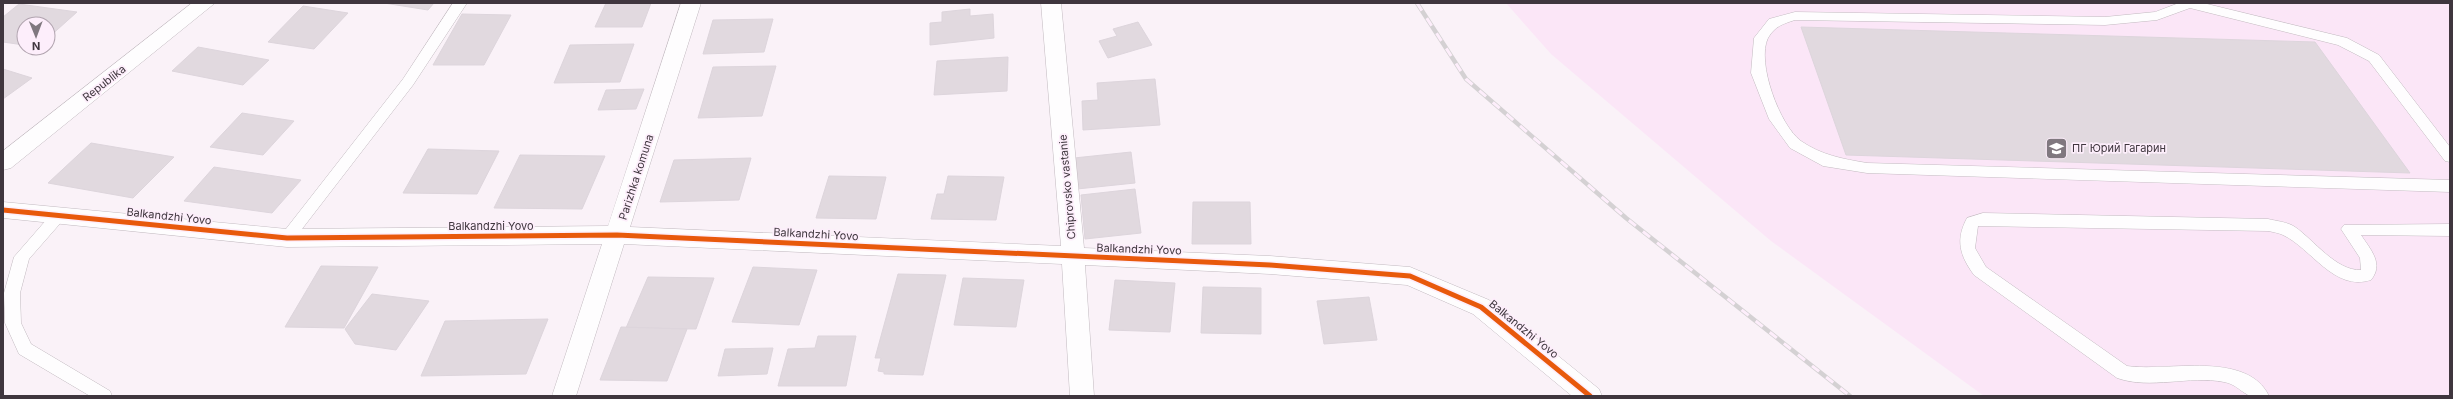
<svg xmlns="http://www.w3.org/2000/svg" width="2453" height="399" font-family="Inter,sans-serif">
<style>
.built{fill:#fbe6f7}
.building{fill:#e1d9df;stroke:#ddd5dc}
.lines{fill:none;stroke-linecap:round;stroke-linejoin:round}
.lane-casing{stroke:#c2bac0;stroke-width:1}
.street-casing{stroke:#c2bac0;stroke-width:1}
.lane{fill:#fefdfe;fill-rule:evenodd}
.street{fill:#fefdfe;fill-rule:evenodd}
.rail-casing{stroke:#d4d1d3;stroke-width:4.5}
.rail{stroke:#fdeefb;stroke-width:3;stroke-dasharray:9;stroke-linecap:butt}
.cycleway-casing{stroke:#fdeefb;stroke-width:8}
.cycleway{stroke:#e8590c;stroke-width:5}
.labels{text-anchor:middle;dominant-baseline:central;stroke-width:3.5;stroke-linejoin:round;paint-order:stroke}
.street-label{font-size:11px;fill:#3f363e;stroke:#fdeefb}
.poi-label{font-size:11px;fill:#3f363e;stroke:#fdeefb;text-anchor:start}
</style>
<rect width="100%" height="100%" fill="#faf2f8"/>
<!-- built -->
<polygon class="built" points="1506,3 2450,3 2450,396 1984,396 1771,241 1551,54"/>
<!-- building -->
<g class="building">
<polygon points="384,3 434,3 428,10"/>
<polygon points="606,3 651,3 642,27 595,27"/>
<polygon points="19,4 77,12 48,38 48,24 24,24 24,45 3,42 3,17"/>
<polygon points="303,6 348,13 314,49 268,42"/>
<polygon points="970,9 970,16 993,14 994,38 930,45 930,23 942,22 942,12"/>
<polygon points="462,14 511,15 484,65 433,65"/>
<polygon points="773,19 764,52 703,54 713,20"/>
<polygon points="1138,22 1152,45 1108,58 1099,41 1117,36 1113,29"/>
<polygon points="1801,27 2315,42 2410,173 1846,155"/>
<polygon points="634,44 620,82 554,83 570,45"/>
<polygon points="198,47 269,60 243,85 172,71"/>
<polygon points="1008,57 1007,91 934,95 937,61"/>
<polygon points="776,66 762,116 698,118 713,67"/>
<polygon points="3,69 32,78 3,99"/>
<polygon points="1155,79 1160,125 1083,130 1082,101 1098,100 1097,83"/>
<polygon points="644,89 636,109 598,110 606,90"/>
<polygon points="242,113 294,121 263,155 210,147"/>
<polygon points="91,143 174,157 133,198 48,183"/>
<polygon points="428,149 499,151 477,194 403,193"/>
<polygon points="1131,152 1135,183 1077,189 1074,158"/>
<polygon points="520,155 605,156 582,209 494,208"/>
<polygon points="751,158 739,200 660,202 674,160"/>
<polygon points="214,167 301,180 272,213 184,201"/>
<polygon points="829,176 886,177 876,219 816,218"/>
<polygon points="948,176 1004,177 996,220 931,219 937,194 944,194"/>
<polygon points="1135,189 1141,233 1085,239 1081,195"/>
<polygon points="1193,202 1250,202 1251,244 1192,244"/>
<polygon points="321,266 378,267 344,328 285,327"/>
<polygon points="753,267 817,270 799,325 732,322"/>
<polygon points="898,274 946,275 923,375 884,374 884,372 878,371 881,358 875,358"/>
<polygon points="648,277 714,278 696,329 626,328"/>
<polygon points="963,278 1024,280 1016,327 954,325"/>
<polygon points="1115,280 1175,283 1170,332 1109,330"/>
<polygon points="1203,287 1261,288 1261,334 1201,333"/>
<polygon points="372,294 429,301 396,350 355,344 345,329"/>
<polygon points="1369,297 1377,340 1324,344 1317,301"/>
<polygon points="548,319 526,374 421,376 445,321"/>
<polygon points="621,327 687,329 667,381 600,380"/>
<polygon points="818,336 856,336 846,386 778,386 788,349 815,348"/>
<polygon points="773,348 767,374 718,376 725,349"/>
</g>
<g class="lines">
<defs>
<g id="lane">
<polygon points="453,3 467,3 413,85 292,242 287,244 282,242 279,238 282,234 403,79"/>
<path d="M2179,3H2203L2347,38L2379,55L2450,147V162L2445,161L2369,61L2338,45L2190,8L2157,20L2105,25L1795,20C1783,24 1775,26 1768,38C1756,62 1780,126 1801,141C1821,155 1843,159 1867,163L2450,180V192L1867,173L1823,166L1790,148L1769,119L1751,73L1754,38L1769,19L1795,12L2105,17L2155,12Z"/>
<polygon points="59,209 64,211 67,215 64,219 29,259 20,293 21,323 31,344 110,391 112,396 90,396 19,354 5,323 4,293 14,257 54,211"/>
<path d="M1983,213L2268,219C2276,221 2288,222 2295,227C2314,240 2336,271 2361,270L2360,258L2341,229L2344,225L2450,224V236L2361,235C2371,250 2384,264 2371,280C2334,292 2311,248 2283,235C2279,233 2273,232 2268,231L1978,226L1975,248L1986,267L2127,366C2167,372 2247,350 2269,396C2264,396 2253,398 2248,395C2239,390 2235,384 2224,382C2189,375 2151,390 2117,378L1974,275C1960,256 1955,240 1967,218Z"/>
</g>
<g id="street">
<polygon points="192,3 215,3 11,168 3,170 3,151"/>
<polygon points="681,3 701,3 630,227 1061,246 1041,3 1061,3 1084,248 1270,256 1410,267 1489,300 1599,389 1602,396 1572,396 1473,314 1407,285 1270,274 1085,265 1094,396 1070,396 1062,264 624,244 576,396 552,396 602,244 287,247 3,218 3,202 287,229 608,226"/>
</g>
</defs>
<!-- lane casing -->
<use href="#lane" class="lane-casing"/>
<!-- street casing -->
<use href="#street" class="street-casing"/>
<!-- lane -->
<use href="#lane" class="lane"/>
<!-- street -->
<use href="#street" class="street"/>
<defs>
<polyline id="rail" points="1417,3 1466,79 1626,218 1850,396"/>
</defs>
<!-- rail casing -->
<use href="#rail" class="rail-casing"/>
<!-- rail -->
<use href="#rail" class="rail"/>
<defs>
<polyline id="cycleway" points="3,210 287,238 617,235 1270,265 1410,276 1481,307 1590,396"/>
</defs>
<!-- cycleway casing -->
<use href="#cycleway" class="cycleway-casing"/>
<!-- cycleway -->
<use href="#cycleway" class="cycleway"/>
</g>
<!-- icons -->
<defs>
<symbol id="school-square" viewBox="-11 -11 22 22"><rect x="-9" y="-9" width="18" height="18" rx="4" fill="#80787f" stroke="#fdeefb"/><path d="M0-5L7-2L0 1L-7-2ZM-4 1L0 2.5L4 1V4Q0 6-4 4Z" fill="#fff"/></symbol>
</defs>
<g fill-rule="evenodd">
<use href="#school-square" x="2044" y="136" width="25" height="25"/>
</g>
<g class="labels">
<!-- street labels -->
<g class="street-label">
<text transform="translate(104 83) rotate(-38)">Republika</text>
<text transform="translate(636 177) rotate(-72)">Parizhka komuna</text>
<text transform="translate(1067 187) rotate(-95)">Chiprovsko vastanie</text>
<text transform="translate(169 216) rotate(6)">Balkandzhi Yovo</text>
<text x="491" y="226">Balkandzhi Yovo</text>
<text transform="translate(816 234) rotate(3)">Balkandzhi Yovo</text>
<text transform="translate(1139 249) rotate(2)">Balkandzhi Yovo</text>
<text transform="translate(1524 329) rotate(39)">Balkandzhi Yovo</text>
</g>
<!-- poi labels -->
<g class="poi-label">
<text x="2072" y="148">ПГ Юрий Гагарин</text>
</g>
</g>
<!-- border -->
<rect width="2453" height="399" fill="none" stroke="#3f363e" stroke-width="8"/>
<!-- north arrow -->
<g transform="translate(36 36) rotate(179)"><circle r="19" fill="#fdeefb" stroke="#b1a4af"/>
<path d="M0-3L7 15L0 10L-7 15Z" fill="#80787f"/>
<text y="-6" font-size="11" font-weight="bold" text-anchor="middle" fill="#3f363e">N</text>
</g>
</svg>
